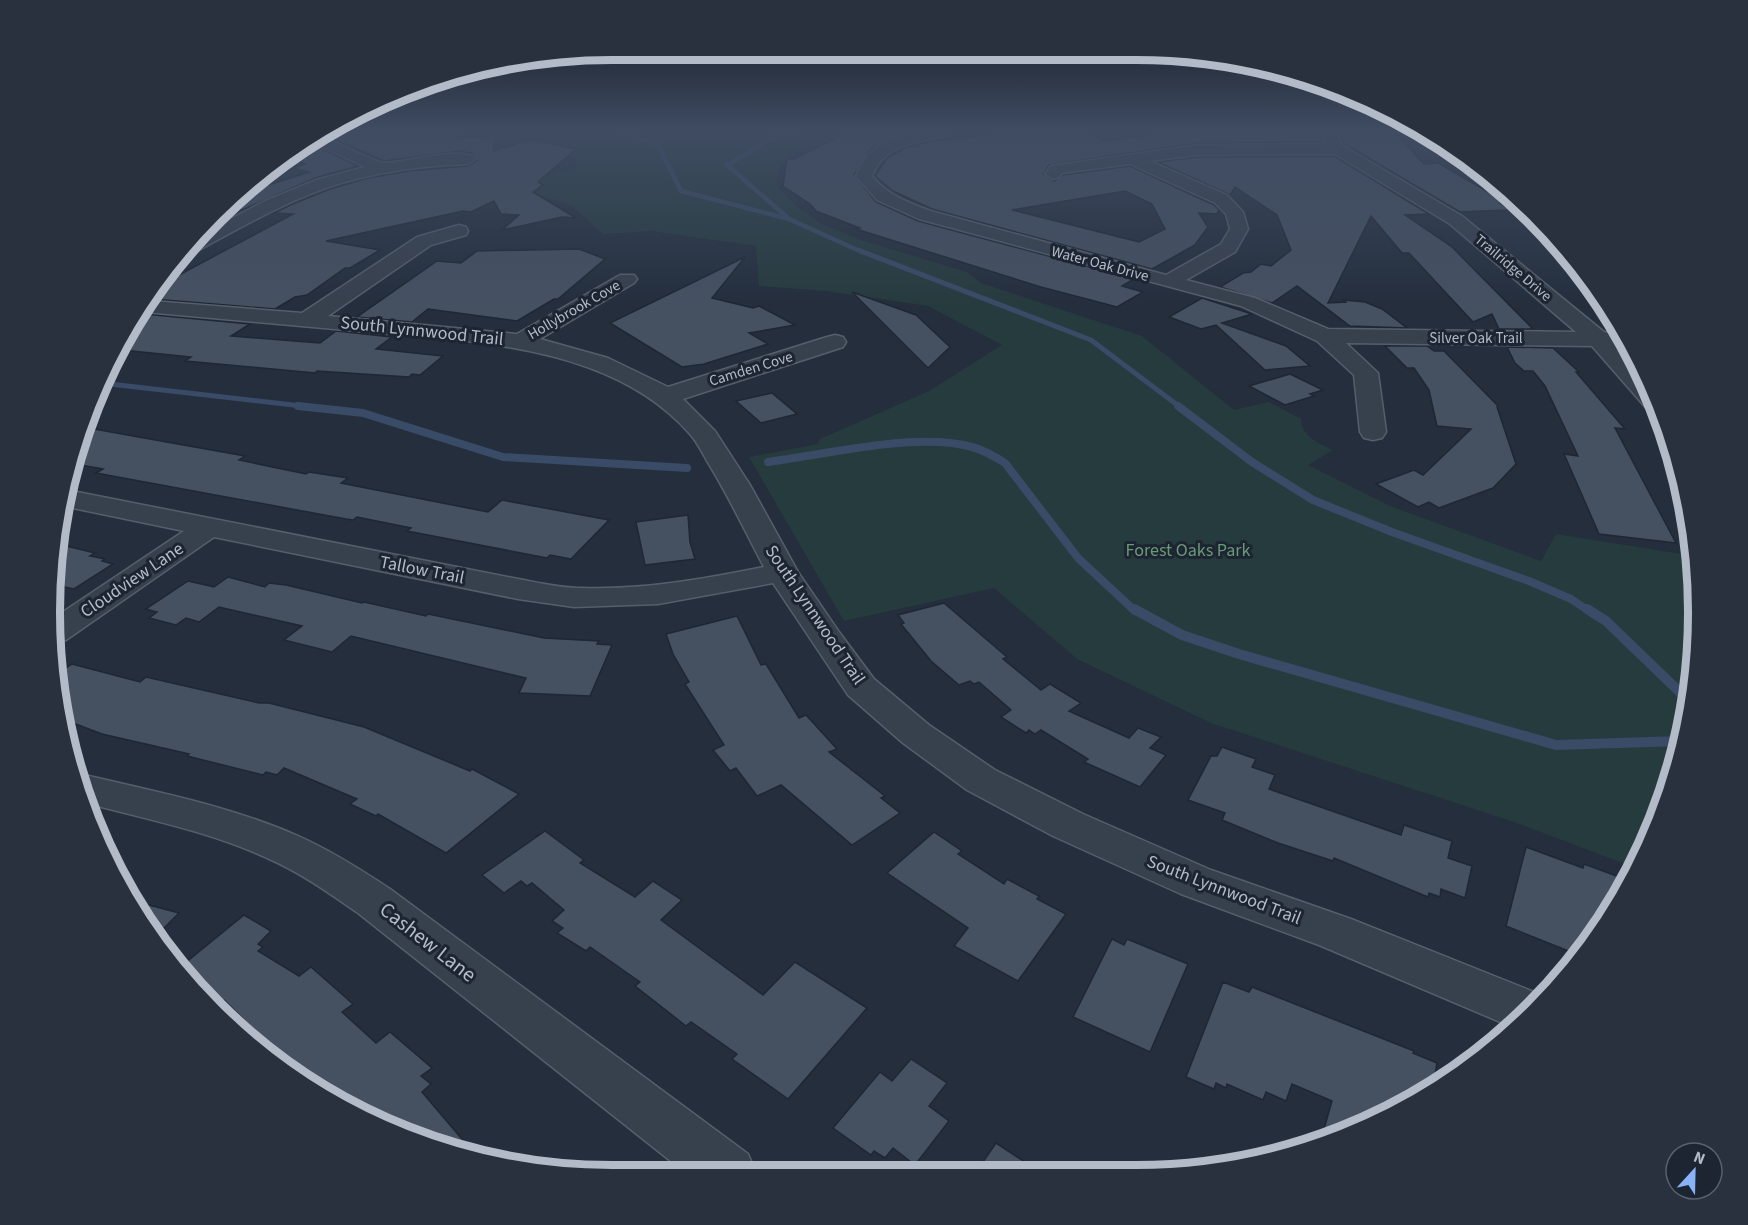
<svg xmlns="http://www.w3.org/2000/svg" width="1748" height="1225" font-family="'Source Sans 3',sans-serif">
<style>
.green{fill:#263b3e}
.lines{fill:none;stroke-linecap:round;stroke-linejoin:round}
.stream-far3{stroke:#394b66;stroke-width:4.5}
.stream-far2{stroke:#394b66;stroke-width:5}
.stream-far1{stroke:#394b66;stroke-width:8}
.stream{stroke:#394b66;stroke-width:10}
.building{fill:#455061;stroke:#1f2734;stroke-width:1.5;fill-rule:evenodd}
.minor-casing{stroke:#565e6b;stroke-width:3}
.minor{fill:#37404d;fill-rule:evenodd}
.labels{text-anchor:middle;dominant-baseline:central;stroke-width:6;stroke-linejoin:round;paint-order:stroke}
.far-street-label{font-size:15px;fill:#b3bbc8;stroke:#1d2532}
.street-label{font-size:18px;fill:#b3bbc8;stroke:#1d2532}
.park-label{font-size:18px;fill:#6a9976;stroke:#1d2532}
.near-street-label{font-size:21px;fill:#b3bbc8;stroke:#1d2532}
.rim{fill:none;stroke:#b3bbc8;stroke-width:8}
</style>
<rect width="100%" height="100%" fill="#242e3d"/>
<!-- green -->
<path class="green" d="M520,132H696L749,139L771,132H837L797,150L780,166L776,185L794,204L821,224L861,240L967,272L981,283L1142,336L1234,410L1269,402L1301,419C1302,437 1318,443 1333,450L1308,465L1390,506L1541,561L1556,534L1694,556L1697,649L1679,758L1636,868L1514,822L1211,723L1077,659L994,588L844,621L749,457L818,444L820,439L929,391L1002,345L928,306L826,291L759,286L756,246L651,231L603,234L571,205L511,187L577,167L571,143Z"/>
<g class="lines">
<!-- stream-far3 -->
<g class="stream-far3">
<polyline points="625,132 630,136 658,145 681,191 789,219 862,252"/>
<polyline points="787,217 727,165 769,140 795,132"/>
</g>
<!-- stream-far2 -->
<g class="stream-far2">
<polyline points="858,250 1091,340 1180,407"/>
<polyline points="101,383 311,407"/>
</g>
<!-- stream-far1 -->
<g class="stream-far1">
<polyline points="298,406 363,413 503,457 687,468"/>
<polyline points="1178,406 1252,462 1313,500 1392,532 1529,581 1571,599 1589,611"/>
<path d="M768,462C824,455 919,431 972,447C984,450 994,456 1005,463L1078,558L1135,611"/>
</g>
<!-- stream -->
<g class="stream">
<polyline points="1134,609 1182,635 1239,654 1556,745 1682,741"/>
<polyline points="1587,609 1606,621 1689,701"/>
</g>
</g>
<!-- building -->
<g class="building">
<polygon points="350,132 462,132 456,138 496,136 493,151 525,141 539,141 576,149 538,182 543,185 533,192 576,218 562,217 502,230 519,215 501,214 494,201 471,212 463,211 326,241 380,250 350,268 345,268 307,295 295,297 275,309 153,299 164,283 293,214 274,213 295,203 330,189 368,178 408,171 468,166 478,160 471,153 459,151 384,161 328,136"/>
<polygon points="857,132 899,135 871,149 854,175 876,202 918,221 1134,279 1122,286 1143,292 1117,307 1041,287 856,229 860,228 816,211 810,204 783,186 787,159 794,159 846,133"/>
<path d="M1018,132H1084L1105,141L1170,132L1308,134V132H1317L1323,142L1197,143L1049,165L1043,174L1054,181L1063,175L1130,166L1214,205L1219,210L1217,214L1199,213L1208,227L1195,245L1152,269L932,209L893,191L875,176L887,158L905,148L931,141ZM1125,191L1152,204L1165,229L1139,242L1012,210Z"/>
<polygon points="1337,132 1395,132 1424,164 1438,163 1507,203 1500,203 1511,210 1460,212 1345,144"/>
<polygon points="306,141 358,166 315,178 242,210 226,209 244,193 309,172 292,168 305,164 288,155"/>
<polygon points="1334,156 1429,214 1405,215 1452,247 1533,329 1499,329 1492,314 1473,322 1409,253 1402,253 1371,216 1328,303 1346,302 1344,300 1365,302 1382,309 1407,328 1350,326 1297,286 1272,303 1220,287 1243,273 1251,272 1261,264 1271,266 1291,250 1277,215 1235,187 1230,195 1158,162 1197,157"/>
<polygon points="579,249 605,259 558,299 554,299 517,321 428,309 412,322 357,317 437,261 461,263 477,251"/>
<polygon points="745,257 712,298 753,308 759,306 795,325 749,333 768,344 704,364 682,367 610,323"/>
<polygon points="852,292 916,315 950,347 928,368"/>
<polygon points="1202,298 1252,314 1222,323 1286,346 1310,366 1265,370 1216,325 1201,329 1169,317"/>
<polygon points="144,314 250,324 231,336 320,343 336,331 392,337 376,349 443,356 420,375 412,374 409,377 317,371 315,373 185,361 191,357 122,350"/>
<polygon points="1385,346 1427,346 1434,351 1444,351 1498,406 1497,407 1516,464 1493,488 1439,508 1429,502 1418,507 1376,484 1414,470 1423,475 1471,429 1437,426 1429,390 1414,368 1407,368"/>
<polygon points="1507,347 1553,348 1579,372 1576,372 1625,429 1615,428 1676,543 1599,534 1564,454 1578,456 1545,386 1533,371 1524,371 1515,363"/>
<polygon points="1290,374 1323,390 1310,394 1314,396 1285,405 1249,386"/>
<polygon points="772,393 797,414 761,423 736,401"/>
<polygon points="94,429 245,456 239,460 306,474 309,472 348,478 341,483 488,512 502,500 609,520 571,559 550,555 547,558 407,531 411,528 357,517 353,520 346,519 96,473 103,469 74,464 82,436"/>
<polygon points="688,515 690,542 695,559 645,565 636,522"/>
<polygon points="54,543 95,553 90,556 105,559 102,561 113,564 74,589 54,585"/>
<polygon points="228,577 265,587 269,583 286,585 362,603 364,602 426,616 428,614 544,638 599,641 597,644 612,645 590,696 519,693 526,678 351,636 332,652 284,640 302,626 219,607 199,622 186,618 176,625 149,618 157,612 146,609 188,581 214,587"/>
<polygon points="944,603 1007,657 1003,659 1041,690 1050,684 1081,703 1069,711 1129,738 1138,728 1161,737 1150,748 1166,755 1140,787 1084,762 1088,759 1041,730 1035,734 1029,730 1026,733 1001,717 1011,710 979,682 974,684 970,681 959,685 931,661 901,624 904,623 898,615"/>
<polygon points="737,616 761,665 766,664 799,718 806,715 837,749 829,752 885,796 881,798 900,813 852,845 781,785 757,796 736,768 730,771 713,750 724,745 685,684 689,682 673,654 666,634"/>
<polygon points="72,664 140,682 146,677 259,703 269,703 364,727 470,771 472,769 519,794 446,853 378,814 376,816 350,804 357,799 284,768 277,775 266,772 263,775 187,756 189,754 102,734 65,720 54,686 54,676"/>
<polygon points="1222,747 1256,759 1252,767 1275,775 1269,789 1401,835 1404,825 1452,841 1448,858 1472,866 1465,898 1441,889 1440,897 1429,893 1428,897 1334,858 1333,861 1278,843 1222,820 1225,813 1188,800 1211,756 1217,756"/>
<polygon points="545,831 584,860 580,863 635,897 653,881 682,900 661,920 763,995 795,962 867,1008 788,1099 732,1059 737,1054 691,1022 686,1026 635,986 640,982 590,947 586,951 557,933 563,928 552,921 564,910 532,883 527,886 521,881 504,893 482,875"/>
<polygon points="934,832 962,851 958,854 1004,884 1007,879 1039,896 1037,899 1066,914 1018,981 954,946 968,928 887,873"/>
<polygon points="1526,847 1583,868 1584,864 1622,878 1619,896 1581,956 1506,926"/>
<polygon points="134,901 179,913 157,935"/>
<polygon points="244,915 271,931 258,944 263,947 258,951 299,976 311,967 353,1004 342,1012 376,1043 390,1032 432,1068 421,1076 431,1084 422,1092 478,1158 467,1156 364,1118 305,1081 224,1000 219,1004 189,984 179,968"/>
<polygon points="1112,939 1124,945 1127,939 1188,964 1150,1052 1073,1017"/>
<polygon points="1223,982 1249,992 1252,987 1414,1051 1413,1053 1437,1063 1433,1085 1384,1118 1322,1136 1332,1101 1292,1084 1286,1101 1266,1092 1263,1100 1227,1084 1226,1088 1216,1083 1214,1089 1186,1077"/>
<polygon points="911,1059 947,1083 929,1106 949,1121 915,1165 893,1148 885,1158 874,1151 871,1155 833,1128 880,1072 892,1081"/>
<polygon points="996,1143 1040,1172 976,1172"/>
</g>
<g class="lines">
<defs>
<g id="minor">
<path d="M918,132H951L949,135C919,143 885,142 872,176C887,195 909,203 931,211L1166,275L1221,244L1230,229L1226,214L1215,203L1130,164L1062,173L1059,177L1053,179L1045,174L1051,166L1197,145L1327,144L1319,132H1334L1343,146L1462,216L1604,332L1612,334L1615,339L1613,342L1643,375L1659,411L1647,409L1592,346L1346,343L1378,373L1386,432L1382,438L1373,440L1364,438L1360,432L1354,375L1317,341L1241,306L919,219L877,200L856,176C868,146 887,139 918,132ZM1335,154L1450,224L1576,332L1328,329L1255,298L1186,280L1235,252L1248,229L1243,212L1227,195L1150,161L1197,155Z"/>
<path d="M320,135C333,141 373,162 384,163C403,163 464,145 476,159L468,164C414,166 360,174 310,194C268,211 229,234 190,255L180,256L192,239L265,201L316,180L365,167L308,140Z"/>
<path d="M459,225L466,227L468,231L466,235L431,245L328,316L517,334L620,275H634L637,279L634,283L540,339L608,358L668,387L827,337L835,335L843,337L846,342L843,347L683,399L715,431L750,485L798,572L839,632L874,679L929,725L995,770L1083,814L1211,870L1351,919L1544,996L1514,1028L1512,1027L1319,945L1181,894L1053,836L967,790L903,743L848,695L773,583L658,604L574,607L518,599L214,537L66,640L54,643V618L184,531L63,506L67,490L518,579C539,583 560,588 582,588C643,590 704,579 764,567C745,531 728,495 707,461C702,452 697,442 690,434C634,370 548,351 467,341L145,312L152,301L302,313L417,237Z"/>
<path d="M85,775C156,792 230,806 298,836C330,850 360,869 390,889L748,1154L756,1173L687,1174L358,913C329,893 300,872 267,858C211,832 150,820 90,804L82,776Z"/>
</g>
</defs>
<!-- minor casing -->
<use href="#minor" class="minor-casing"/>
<!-- minor -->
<use href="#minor" class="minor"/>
</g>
<!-- sky -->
<linearGradient id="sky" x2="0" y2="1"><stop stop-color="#141922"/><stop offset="0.43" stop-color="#3f4c62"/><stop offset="1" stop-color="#3f4c62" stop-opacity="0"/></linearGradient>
<rect width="1748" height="304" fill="url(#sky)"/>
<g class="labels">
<!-- far-street labels -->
<g class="far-street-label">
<text transform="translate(1100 264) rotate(15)">Water Oak Drive</text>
<text transform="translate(1513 268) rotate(40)">Trailridge Drive</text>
<text transform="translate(574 310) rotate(-30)">Hollybrook Cove</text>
<text x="1476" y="338">Silver Oak Trail</text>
<text transform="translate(751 369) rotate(-17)">Camden Cove</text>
</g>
<!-- street labels -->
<g class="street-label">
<text transform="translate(422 331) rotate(6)">South Lynnwood Trail</text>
<text transform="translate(422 570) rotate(11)">Tallow Trail</text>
<text transform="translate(132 580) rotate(-34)">Cloudview Lane</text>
<text transform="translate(815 615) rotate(56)">South Lynnwood Trail</text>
<text transform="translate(1224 890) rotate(21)">South Lynnwood Trail</text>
</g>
<!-- park labels -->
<g class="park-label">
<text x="1188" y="550">Forest Oaks Park</text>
</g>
<!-- near-street labels -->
<g class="near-street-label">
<text transform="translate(428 942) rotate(38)">Cashew Lane</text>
</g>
</g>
<!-- crop -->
<path d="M0 0H1748V1225H0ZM612 60H1136A552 552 0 0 1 1688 612V613A552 552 0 0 1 1136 1165H612A552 552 0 0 1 60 613V612A552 552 0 0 1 612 60Z" fill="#29313e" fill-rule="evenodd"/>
<path class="rim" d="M612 60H1136A552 552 0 0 1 1688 612V613A552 552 0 0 1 1136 1165H612A552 552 0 0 1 60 613V612A552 552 0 0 1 612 60Z"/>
<!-- north arrow -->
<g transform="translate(1694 1171) rotate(22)"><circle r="28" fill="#1d2532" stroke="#59616e" stroke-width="1.5"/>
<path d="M0-4.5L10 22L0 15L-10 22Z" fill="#89b3f7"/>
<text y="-9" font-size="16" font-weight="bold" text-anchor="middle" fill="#b3bbc8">N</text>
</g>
</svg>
